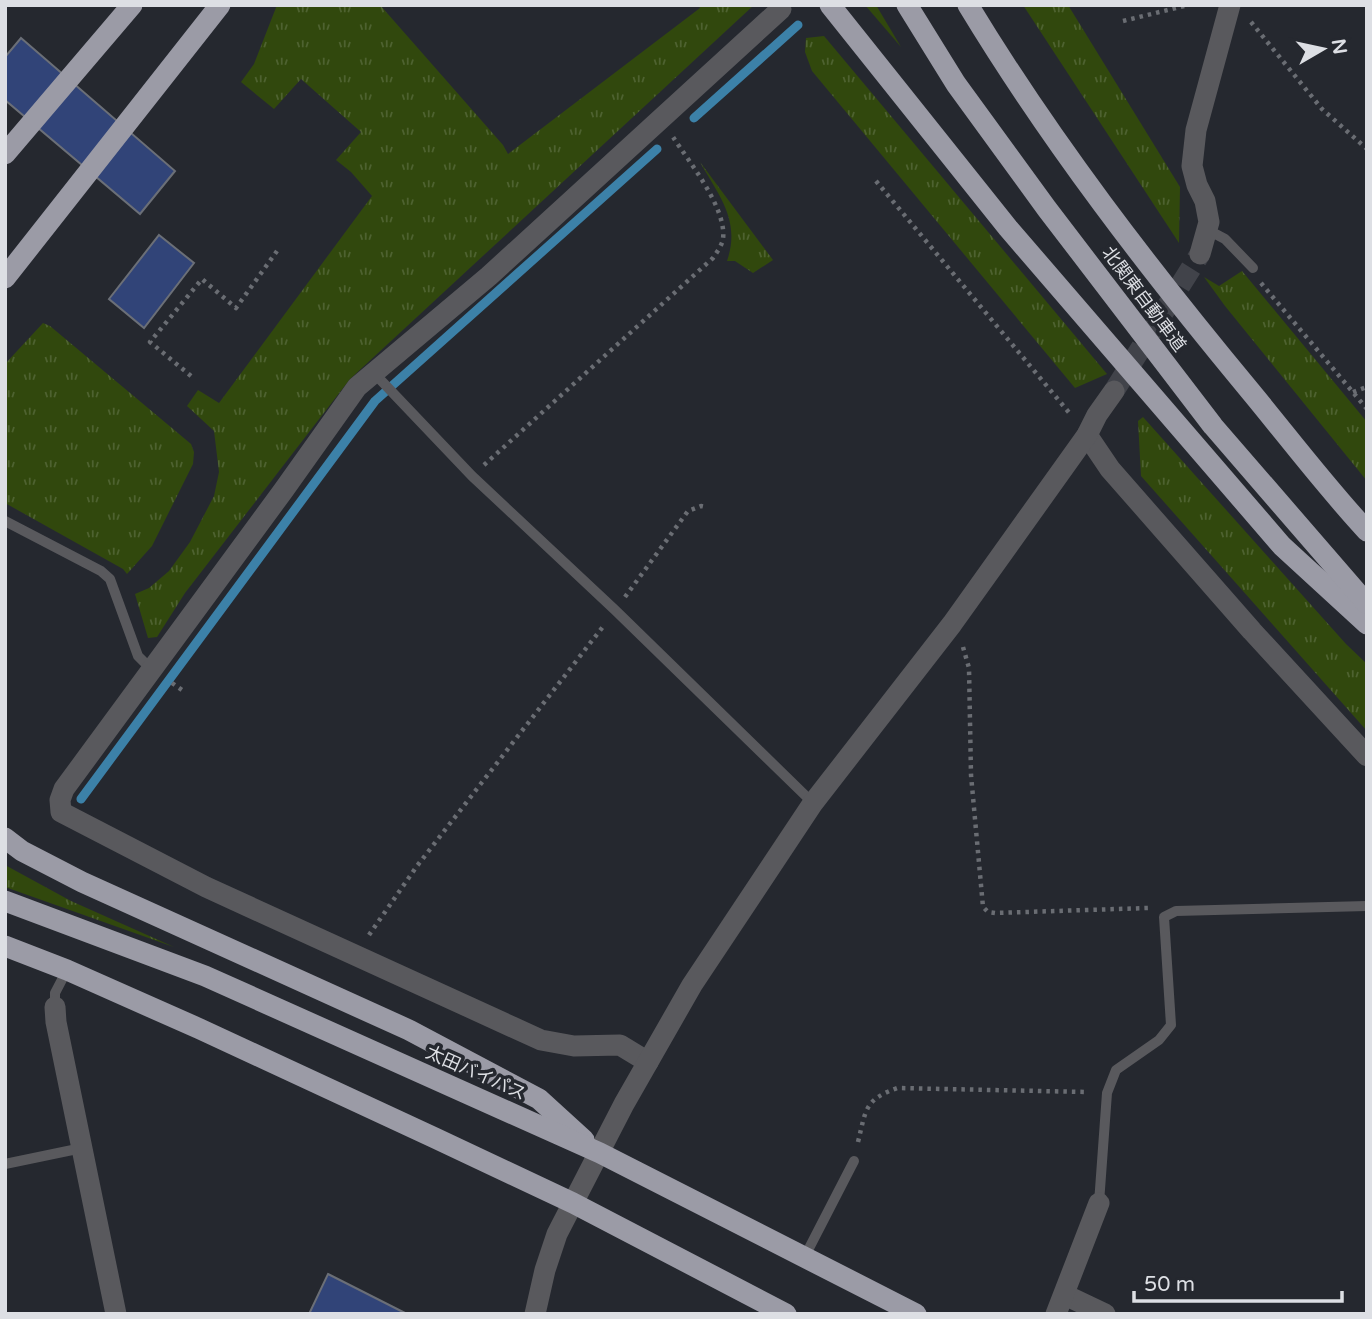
<svg xmlns="http://www.w3.org/2000/svg" width="1372" height="1319" font-family="'Varela Round','Noto Sans JP',sans-serif">
<style>
.grass{fill:url(#grass-tufts)}
.lines{fill:none;stroke-linecap:round;stroke-linejoin:round}
.stream{stroke:#3c81a8;stroke-width:9}
.building{fill:#314478;stroke:#6b6f77;stroke-width:2}
.street-tunnel{stroke:#41434a;stroke-width:21;stroke-dasharray:21 10;stroke-linecap:butt}
.path{stroke:#6a6d73;stroke-width:4.5;stroke-dasharray:3.5 5;stroke-linecap:butt}
.lane{stroke:#59595d;stroke-width:10}
.street{stroke:#59595d;stroke-width:21}
.highway{stroke:#9b9ba6;stroke-width:21}
.labels{text-anchor:middle;dominant-baseline:central;stroke-width:7;stroke-linejoin:round;paint-order:stroke}
.street-label{font-size:18px;fill:#dddfe4;stroke:#25282f}
</style>
<defs>
<pattern id="grass-tufts" width="24" height="20" patternUnits="userSpaceOnUse" patternTransform="scale(1.75)"><rect width="24" height="20" fill="#31480d"/><path d="M3 7l-1-3M5 7V3M7 7l1-3M15 17l-1-3M17 17v-4M19 17l1-3" fill="none" stroke="#4e6230"/></pattern>
</defs>
<rect width="100%" height="100%" fill="#25282f"/>
<!-- grass -->
<g class="grass">
<polygon points="277,5 380,5 503,145 508,154 700,8 698,5 754,5 350,379 185,593 157,637 148,638 135,594 149,588 169,571 190,542 214,496 219,472 214,431 187,406 198,390 219,403 372,196 351,172 336,160 361,132 301,79 274,109 241,82 254,64"/>
<polygon points="865,5 876,5 901,47"/>
<polygon points="1023,5 1068,5 1180,187 1179,243"/>
<polygon points="824,36 1107,374 1075,388 812,71 805,52 806,38"/>
<path d="M700,162L773,260L753,273L735,261H727C741,220 719,196 700,162Z"/>
<polygon points="1242,271 1367,422 1367,481 1225,306 1204,277 1219,286"/>
<polygon points="43,323 50,326 191,444 194,452 193,464 152,546 127,574 123,569 5,503 5,364"/>
<polygon points="1143,417 1346,644 1367,664 1367,731 1141,476 1138,421"/>
<polygon points="5,865 71,901 174,947 5,887"/>
</g>
<g class="lines">
<!-- stream -->
<g class="stream">
<polyline points="694,118 798,25"/>
<polyline points="81,799 375,401 657,149"/>
</g>
</g>
<!-- building -->
<g class="building">
<polygon points="21,38 175,171 140,214 5,100 5,57"/>
<polygon points="159,235 194,263 144,328 109,299"/>
<polygon points="328,1274 407,1314 309,1314"/>
</g>
<g class="lines">
<!-- street-tunnel -->
<polyline class="street-tunnel" points="1114,391 1200,254"/>
<!-- path -->
<g class="path">
<polyline points="1123,21 1188,5"/>
<polyline points="1251,22 1322,109 1367,149"/>
<polyline points="876,181 1071,415"/>
<polyline points="1261,283 1367,409"/>
<polyline points="191,376 150,342 202,279 236,308 277,251"/>
<polyline points="1353,392 1367,387"/>
<path d="M484,465L713,258C717,252 722,245 723,239C727,208 689,162 673,137"/>
<polyline points="625,597 688,511 701,506 706,507"/>
<polyline points="963,647 969,668 971,775 983,907 988,912 995,913 1148,908"/>
<polyline points="172,683 182,690"/>
<polyline points="369,935 417,866 605,624"/>
<path d="M858,1142C866,1110 864,1100 897,1088L1088,1092"/>
</g>
<!-- lane -->
<g class="lane">
<polyline points="1208,230 1225,239 1253,268"/>
<polyline points="373,372 472,476 615,610 813,803"/>
<polyline points="5,521 101,571 110,579 138,656 151,669"/>
<polyline points="55,1007 55,993 67,970"/>
<polyline points="5,1164 82,1148"/>
<polyline points="1099,1203 1107,1093 1116,1070 1159,1040 1171,1025 1164,917 1176,911 1367,906"/>
<polyline points="804,1258 854,1161"/>
</g>
<!-- street -->
<g class="street">
<polyline points="1200,254 1209,222 1205,201 1197,185 1192,166 1196,130 1230,5"/>
<polyline points="1087,435 1110,469 1252,631 1367,756"/>
<polyline points="55,1007 56,1022 116,1314"/>
<polyline points="648,1062 620,1045 574,1046 541,1040 206,887 61,812 60,800 64,789 283,491 357,387 489,276 781,9"/>
<polyline points="1065,1295 1105,1314"/>
<polyline points="535,1314 545,1270 557,1234 624,1104 692,985 813,803 952,624 1087,435 1097,415 1114,391"/>
<polyline points="1056,1314 1099,1203"/>
</g>
<!-- highway -->
<g class="highway">
<polyline points="830,5 1008,228 1282,546 1367,624"/>
<polyline points="907,5 956,84 1047,209 1213,426 1367,604"/>
<path d="M968,5C1051,142 1149,269 1251,392C1289,438 1326,487 1367,531"/>
<polyline points="5,154 132,5"/>
<polyline points="5,278 220,5"/>
<polyline points="5,838 22,851 82,882 409,1030 539,1099 584,1140"/>
<polyline points="5,901 205,976 600,1153 916,1314"/>
<polyline points="5,946 67,970 200,1029 435,1138 573,1203 786,1314"/>
</g>
</g>
<g class="labels">
<!-- street labels -->
<g class="street-label">
<text transform="translate(1144 299) rotate(53)">北関東自動車道</text>
<text transform="translate(476 1073) rotate(24)">太田バイパス</text>
</g>
</g>
<!-- border -->
<rect width="1372" height="1319" fill="none" stroke="#dddfe4" stroke-width="14"/>
<!-- north arrow -->
<g transform="translate(1323 49) rotate(81)" stroke="#25282f" stroke-width="5" paint-order="stroke">
<path d="M0-5L12 26L0 18L-12 26Z" fill="#dddfe4"/>
<text y="-10" font-size="19" font-weight="bold" text-anchor="middle" fill="#dddfe4">N</text>
</g>
<!-- scale -->
<path d="M1134 1291v10h208v-10" fill="none" stroke="#dddfe4" stroke-width="3.5"/>
<text x="1144" y="1291" font-size="21" fill="#dddfe4" stroke="#25282f" stroke-width="5" paint-order="stroke">50 m</text>
</svg>
